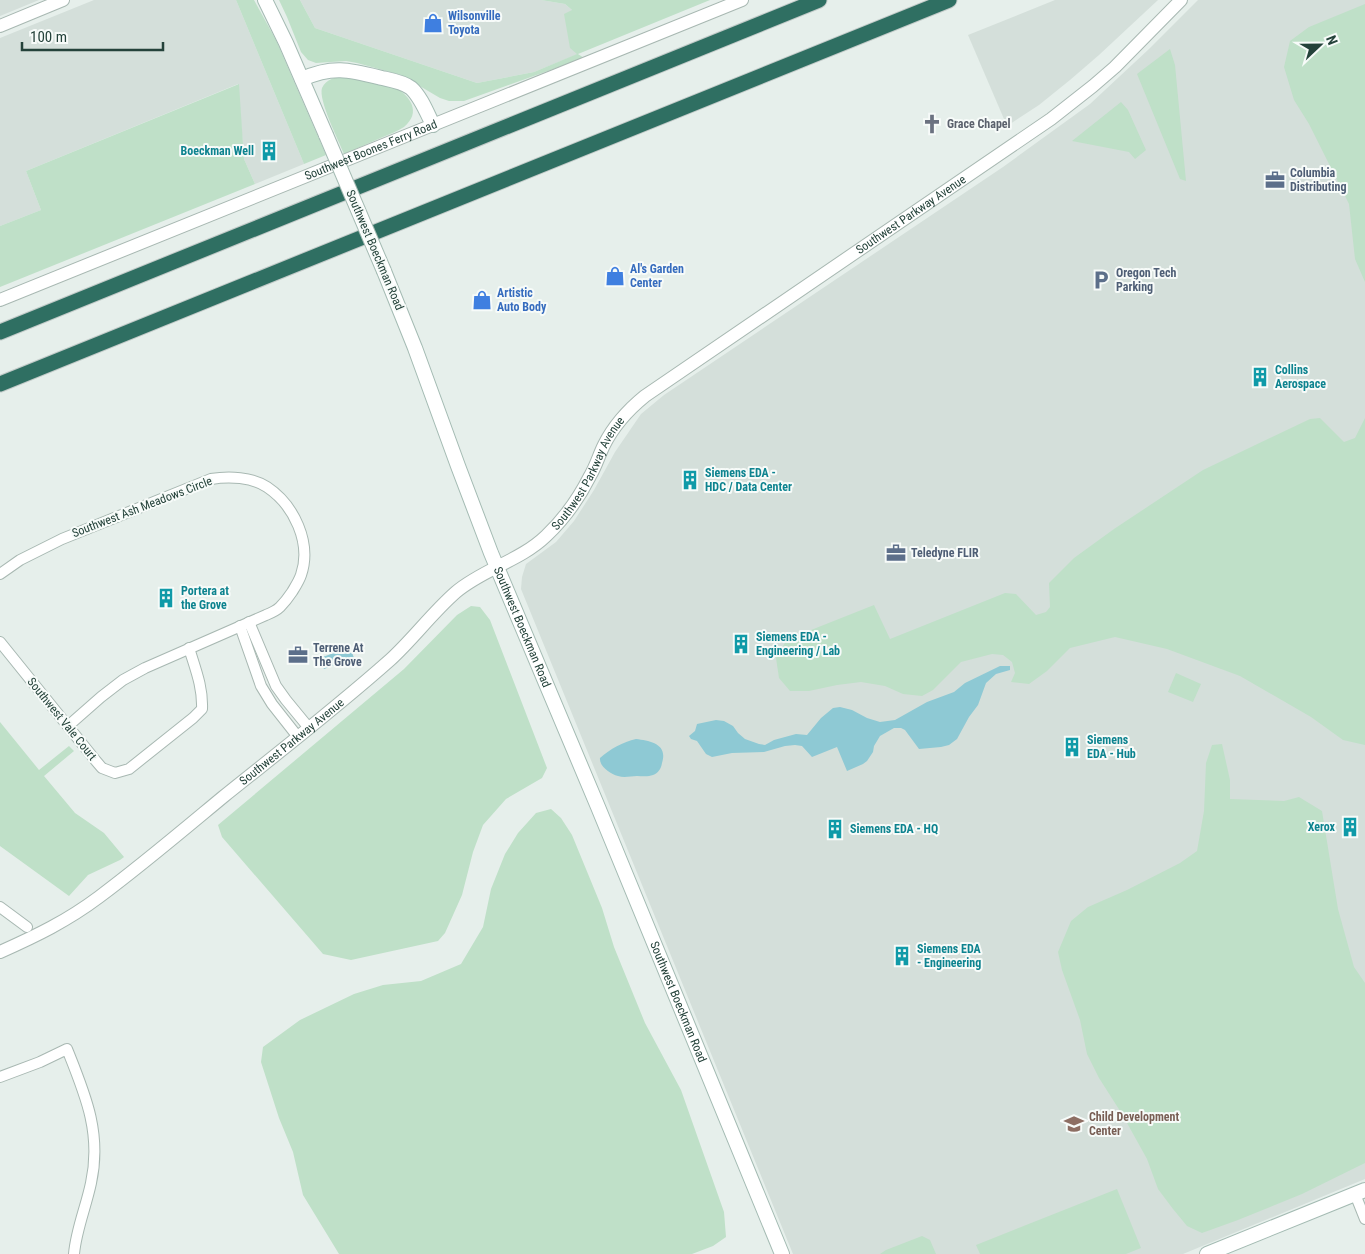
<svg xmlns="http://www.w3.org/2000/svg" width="1365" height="1254" font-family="'Roboto Condensed',sans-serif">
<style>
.built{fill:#d4dfda}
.green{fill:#bfe0c8}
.water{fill:#8ec9d4}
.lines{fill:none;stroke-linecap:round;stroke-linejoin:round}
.minor-casing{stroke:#a8b8b2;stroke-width:12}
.tertiary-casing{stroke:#a8b8b2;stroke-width:14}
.secondary-casing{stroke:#a4bbb3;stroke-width:16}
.motorway-casing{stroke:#c2cac8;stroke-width:17}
.minor{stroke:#fff;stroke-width:10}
.tertiary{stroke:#fff;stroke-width:12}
.secondary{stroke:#fff;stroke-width:14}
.motorway{stroke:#2f6f62;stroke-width:15}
.secondary-bridge-casing{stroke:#a4bbb3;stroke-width:16;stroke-linecap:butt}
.secondary-bridge{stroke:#fff;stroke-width:14}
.labels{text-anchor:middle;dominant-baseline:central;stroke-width:4;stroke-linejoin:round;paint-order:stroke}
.shop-label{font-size:12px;font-weight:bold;fill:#366cbe;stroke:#f7fbf9;text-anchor:start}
.worship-label{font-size:12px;font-weight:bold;fill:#5b616d;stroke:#f7fbf9;text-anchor:start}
.street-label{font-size:12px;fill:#24423a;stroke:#f7fbf9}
.culture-label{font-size:12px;font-weight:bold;fill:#0d838f;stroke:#f7fbf9;text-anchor:start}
.service-label{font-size:12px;font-weight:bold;fill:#4e5e75;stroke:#f7fbf9;text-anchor:start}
.education-label{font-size:12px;font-weight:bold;fill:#785e54;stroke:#f7fbf9;text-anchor:start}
</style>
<rect width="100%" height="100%" fill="#e6efeb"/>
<!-- built -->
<g class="built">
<polygon points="0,0 39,0 0,16"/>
<polygon points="94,0 236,0 304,164 255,184 244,159 238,84 26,171 41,210 0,226 0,38"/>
<polygon points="300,0 541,0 565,4 572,10 578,54 534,72 477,83 315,28"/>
<polygon points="1055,0 1158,0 1099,55 1070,80 1039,105 1007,126 968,35"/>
<polygon points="1198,0 1365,0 1365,1179 1183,1254 793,1254 521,589 522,577 526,564 556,542 574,521 594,490 615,452 641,414 664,395 1003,167 1090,104 1149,49"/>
</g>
<!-- green -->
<g class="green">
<polygon points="236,0 254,0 276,40 326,155 304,164"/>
<polygon points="279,0 300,0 315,28 477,83 534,72 577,54 570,48 564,14 572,10 565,4 541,0 710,0 578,54 584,58 464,101 449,101 440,98 401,75 357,63 346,61 316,63 308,60 301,52 287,17"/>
<polygon points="1365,4 1365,282 1355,259 1349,204 1309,124 1294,100 1284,67 1290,41 1309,27"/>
<polygon points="1170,49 1175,65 1186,181 1180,179 1137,74"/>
<path d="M345,76L395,87C410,96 422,112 404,127C398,131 390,134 383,137C370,143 357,148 344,154C339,141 318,100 322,88C326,79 336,77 345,76Z"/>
<polygon points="239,84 244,159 255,184 0,287 0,226 41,210 26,171"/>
<polygon points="1121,102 1128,110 1146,150 1135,159 1129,152 1072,141"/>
<polygon points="1320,418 1344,442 1355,438 1365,418 1365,745 1343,740 1311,717 1240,676 1167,649 1115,637 1070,648 1047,671 1029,684 1011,682 1015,673 1012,662 1003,655 992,654 961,662 933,690 922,696 903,694 885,686 861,682 837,685 809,691 790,691 779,678 776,658 786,641 806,632 874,605 890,639 1005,593 1016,594 1036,615 1046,612 1050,607 1049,583 1074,558 1114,529 1203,470 1310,419"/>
<polygon points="471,606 480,607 490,620 547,768 542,778 506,799 483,825 473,852 462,895 445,933 438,941 351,960 323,954 222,837 218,825 404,669 457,615"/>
<polygon points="1176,673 1201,684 1193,702 1168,692"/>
<polygon points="0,722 39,770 69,746 74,751 44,776 75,813 104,833 124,857 120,860 88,875 69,896 0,846"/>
<polygon points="1222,744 1230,780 1230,799 1284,801 1299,797 1322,811 1338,909 1354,967 1365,983 1365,1163 1302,1194 1238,1220 1202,1233 1187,1226 1173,1209 1158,1189 1147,1159 1122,1114 1099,1078 1087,1054 1080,1020 1062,970 1058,952 1071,921 1088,907 1127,890 1180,863 1197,851 1204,811 1206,763 1212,745"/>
<polygon points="551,809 561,818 572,835 602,908 614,947 645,1023 681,1090 724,1212 726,1237 713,1246 692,1254 339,1254 303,1195 293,1152 279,1118 261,1062 263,1047 300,1020 354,994 383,985 421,981 461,964 483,927 491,889 505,854 518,833 536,813"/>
<polygon points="1117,1189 1141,1248 1126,1254 980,1254 976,1245"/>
<polygon points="922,1236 930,1240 936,1254 880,1254 886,1250"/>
</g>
<!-- water -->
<g class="water">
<polygon points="350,647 354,658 324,669 320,658"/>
<polygon points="1000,666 1010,666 1010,670 996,674 986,683 978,705 969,717 957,739 949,745 941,747 919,749 905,730 901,728 894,728 880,736 874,746 873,752 867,761 863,764 847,771 837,747 812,757 802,746 795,745 785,746 764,752 732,753 712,757 706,754 697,741 691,739 689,736 695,731 697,724 716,720 724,721 733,726 738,733 745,739 759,744 765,745 774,740 796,734 807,735 821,718 833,708 840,707 852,710 867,718 880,722 895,720 927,702 954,692 965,683"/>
<path d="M636,739C651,741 668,744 662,763C661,769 658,773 653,775C648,777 642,776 637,776C631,776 624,778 618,776C610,774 599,766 600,758C610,749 623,742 636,739Z"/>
</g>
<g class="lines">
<defs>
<g id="minor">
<path d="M0,574L20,560L62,539L211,479C229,476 252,477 267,487C294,505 312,543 301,575C299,581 295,587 292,592C288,598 284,603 280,607C276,611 271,613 266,615L145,668L123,680L101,697L68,726"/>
<polyline points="249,622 276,686 286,700 309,728"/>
<polyline points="240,626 261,686 272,704 298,737"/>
<path d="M0,642L96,761L102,768L115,773L129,769L193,718L202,709C203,687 195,668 189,648"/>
<polyline points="0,907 27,927"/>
<path d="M0,1077L40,1062L67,1049C85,1094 102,1133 91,1183C86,1207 76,1230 74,1254"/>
<polyline points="1355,1194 1365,1219"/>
</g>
<g id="tertiary">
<polyline points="0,26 63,0"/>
<path id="s1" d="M0,300L742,0"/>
<path id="s2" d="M0,952C36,936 67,921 99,897C142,865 182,831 223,797C279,752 336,708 390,660C413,639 432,613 456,592C483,569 520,561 546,536C564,519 579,498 590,476C596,466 599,455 604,445C614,425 629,409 645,396L1051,119L1093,86L1115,67L1181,0"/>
</g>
<g id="secondary">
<polyline points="265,0 286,43 326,135"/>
<path d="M302,79C333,65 350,70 382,78C391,80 403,82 411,88C421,97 427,113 433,125"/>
<path id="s3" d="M384,271L415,348L458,466L491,553L598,807L782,1254"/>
<polyline points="1207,1254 1365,1190"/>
</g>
<g id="motorway">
<polyline points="0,332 819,0"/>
<polyline points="0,384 949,0"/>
</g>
</defs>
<!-- minor casing -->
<use href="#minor" class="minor-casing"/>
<!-- tertiary casing -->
<use href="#tertiary" class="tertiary-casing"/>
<!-- secondary casing -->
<use href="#secondary" class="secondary-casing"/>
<!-- motorway casing -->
<use href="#motorway" class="motorway-casing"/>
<!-- minor -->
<use href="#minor" class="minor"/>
<!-- tertiary -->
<use href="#tertiary" class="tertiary"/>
<!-- secondary -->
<use href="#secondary" class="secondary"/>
<!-- motorway -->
<use href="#motorway" class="motorway"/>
<defs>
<polyline id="secondary-bridge" points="326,135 384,271"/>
</defs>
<!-- secondary-bridge casing -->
<use href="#secondary-bridge" class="secondary-bridge-casing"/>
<!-- secondary-bridge -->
<use href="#secondary-bridge" class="secondary-bridge"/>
</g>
<!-- icons -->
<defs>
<symbol id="shop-bare" viewBox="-9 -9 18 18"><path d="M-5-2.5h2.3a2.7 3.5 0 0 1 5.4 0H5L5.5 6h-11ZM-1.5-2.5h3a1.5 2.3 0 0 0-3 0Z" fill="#3f7fe0" stroke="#f7fbf9" stroke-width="2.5" paint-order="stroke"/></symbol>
<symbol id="church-bare" viewBox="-9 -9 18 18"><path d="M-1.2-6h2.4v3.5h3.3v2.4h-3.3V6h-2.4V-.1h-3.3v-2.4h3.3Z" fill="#6b7280" stroke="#f7fbf9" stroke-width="2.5" paint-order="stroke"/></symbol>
<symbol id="building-bare" viewBox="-9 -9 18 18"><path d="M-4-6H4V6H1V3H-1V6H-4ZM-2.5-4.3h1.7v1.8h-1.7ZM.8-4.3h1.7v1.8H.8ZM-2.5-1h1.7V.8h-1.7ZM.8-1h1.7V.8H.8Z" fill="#0f9aa8" stroke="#f7fbf9" stroke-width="2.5" paint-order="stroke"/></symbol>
<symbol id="office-bare" viewBox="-9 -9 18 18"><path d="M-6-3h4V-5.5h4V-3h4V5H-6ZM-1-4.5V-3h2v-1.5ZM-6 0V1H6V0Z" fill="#5c6f8a" stroke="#f7fbf9" stroke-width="2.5" paint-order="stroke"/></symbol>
<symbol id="parking-bare" viewBox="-9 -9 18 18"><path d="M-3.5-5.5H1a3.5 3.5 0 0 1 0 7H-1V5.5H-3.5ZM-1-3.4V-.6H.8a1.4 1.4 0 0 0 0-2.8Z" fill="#5c6f8a" stroke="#f7fbf9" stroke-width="2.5" paint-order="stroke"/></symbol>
<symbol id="school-bare" viewBox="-9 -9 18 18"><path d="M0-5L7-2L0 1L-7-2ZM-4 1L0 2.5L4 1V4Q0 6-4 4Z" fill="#8d6e63" stroke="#f7fbf9" stroke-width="2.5" paint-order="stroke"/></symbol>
</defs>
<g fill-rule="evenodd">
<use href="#shop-bare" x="419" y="9" width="28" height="28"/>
<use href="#church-bare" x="918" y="110" width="28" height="28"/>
<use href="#building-bare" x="255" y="137" width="28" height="28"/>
<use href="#office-bare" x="1261" y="166" width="28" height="28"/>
<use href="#shop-bare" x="601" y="262" width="28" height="28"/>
<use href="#parking-bare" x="1087" y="266" width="28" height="28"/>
<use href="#shop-bare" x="468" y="286" width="28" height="28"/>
<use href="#building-bare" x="1246" y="363" width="28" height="28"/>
<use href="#building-bare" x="676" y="466" width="28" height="28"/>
<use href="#office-bare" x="882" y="539" width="28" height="28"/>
<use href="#building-bare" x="152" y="584" width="28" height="28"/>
<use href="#building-bare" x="727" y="630" width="28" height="28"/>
<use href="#office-bare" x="284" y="641" width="28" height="28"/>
<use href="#building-bare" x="1058" y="733" width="28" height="28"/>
<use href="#building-bare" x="1336" y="813" width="28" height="28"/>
<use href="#building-bare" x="821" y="815" width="28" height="28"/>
<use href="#building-bare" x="888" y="942" width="28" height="28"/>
<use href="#school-bare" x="1060" y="1110" width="28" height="28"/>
</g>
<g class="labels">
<!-- shop labels -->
<g class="shop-label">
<text x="448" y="16">Wilsonville<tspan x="448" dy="14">Toyota</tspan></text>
<text x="630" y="269">Al's Garden<tspan x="630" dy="14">Center</tspan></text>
<text x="497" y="293">Artistic<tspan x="497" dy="14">Auto Body</tspan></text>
</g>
<!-- worship labels -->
<g class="worship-label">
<text x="947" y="124">Grace Chapel</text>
</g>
<!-- street labels -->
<g class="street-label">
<text stroke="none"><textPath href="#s1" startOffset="400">Southwest Boones Ferry Road</textPath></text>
<text stroke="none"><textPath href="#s2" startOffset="1185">Southwest Parkway Avenue</textPath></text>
<text transform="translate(375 250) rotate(67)">Southwest Boeckman Road</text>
<text stroke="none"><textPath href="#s2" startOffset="766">Southwest Parkway Avenue</textPath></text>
<text transform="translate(142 507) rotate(-21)">Southwest Ash Meadows Circle</text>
<text stroke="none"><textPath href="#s3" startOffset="382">Southwest Boeckman Road</textPath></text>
<text transform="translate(62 719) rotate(51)">Southwest Vale Court</text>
<text stroke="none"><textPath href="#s2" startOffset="361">Southwest Parkway Avenue</textPath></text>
<text stroke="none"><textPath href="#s3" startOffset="788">Southwest Boeckman Road</textPath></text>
</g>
<!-- culture labels -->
<g class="culture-label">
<text x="254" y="151" text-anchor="end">Boeckman Well</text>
<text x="1275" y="370">Collins<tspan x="1275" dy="14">Aerospace</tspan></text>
<text x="705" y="473">Siemens EDA -<tspan x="705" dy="14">HDC / Data Center</tspan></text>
<text x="181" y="591">Portera at<tspan x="181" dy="14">the Grove</tspan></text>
<text x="756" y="637">Siemens EDA -<tspan x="756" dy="14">Engineering / Lab</tspan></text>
<text x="1087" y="740">Siemens<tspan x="1087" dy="14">EDA - Hub</tspan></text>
<text x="1335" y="827" text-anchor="end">Xerox</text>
<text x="850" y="829">Siemens EDA - HQ</text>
<text x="917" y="949">Siemens EDA<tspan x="917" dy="14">- Engineering</tspan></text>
</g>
<!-- service labels -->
<g class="service-label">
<text x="1290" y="173">Columbia<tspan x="1290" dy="14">Distributing</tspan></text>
<text x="1116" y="273">Oregon Tech<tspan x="1116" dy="14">Parking</tspan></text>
<text x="911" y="553">Teledyne FLIR</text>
<text x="313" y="648">Terrene At<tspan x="313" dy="14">The Grove</tspan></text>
</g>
<!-- education labels -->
<g class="education-label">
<text x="1089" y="1117">Child Development<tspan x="1089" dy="14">Center</tspan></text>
</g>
</g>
<!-- north arrow -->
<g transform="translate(1320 45) rotate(68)" stroke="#f7fbf9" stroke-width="4" paint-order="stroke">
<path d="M0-4L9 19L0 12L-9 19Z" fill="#24423a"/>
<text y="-8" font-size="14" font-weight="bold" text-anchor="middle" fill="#24423a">N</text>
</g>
<!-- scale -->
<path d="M22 42v8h141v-8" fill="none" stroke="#24423a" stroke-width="2.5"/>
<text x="30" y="42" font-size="15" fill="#24423a" stroke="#f7fbf9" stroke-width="4" paint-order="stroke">100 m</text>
</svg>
